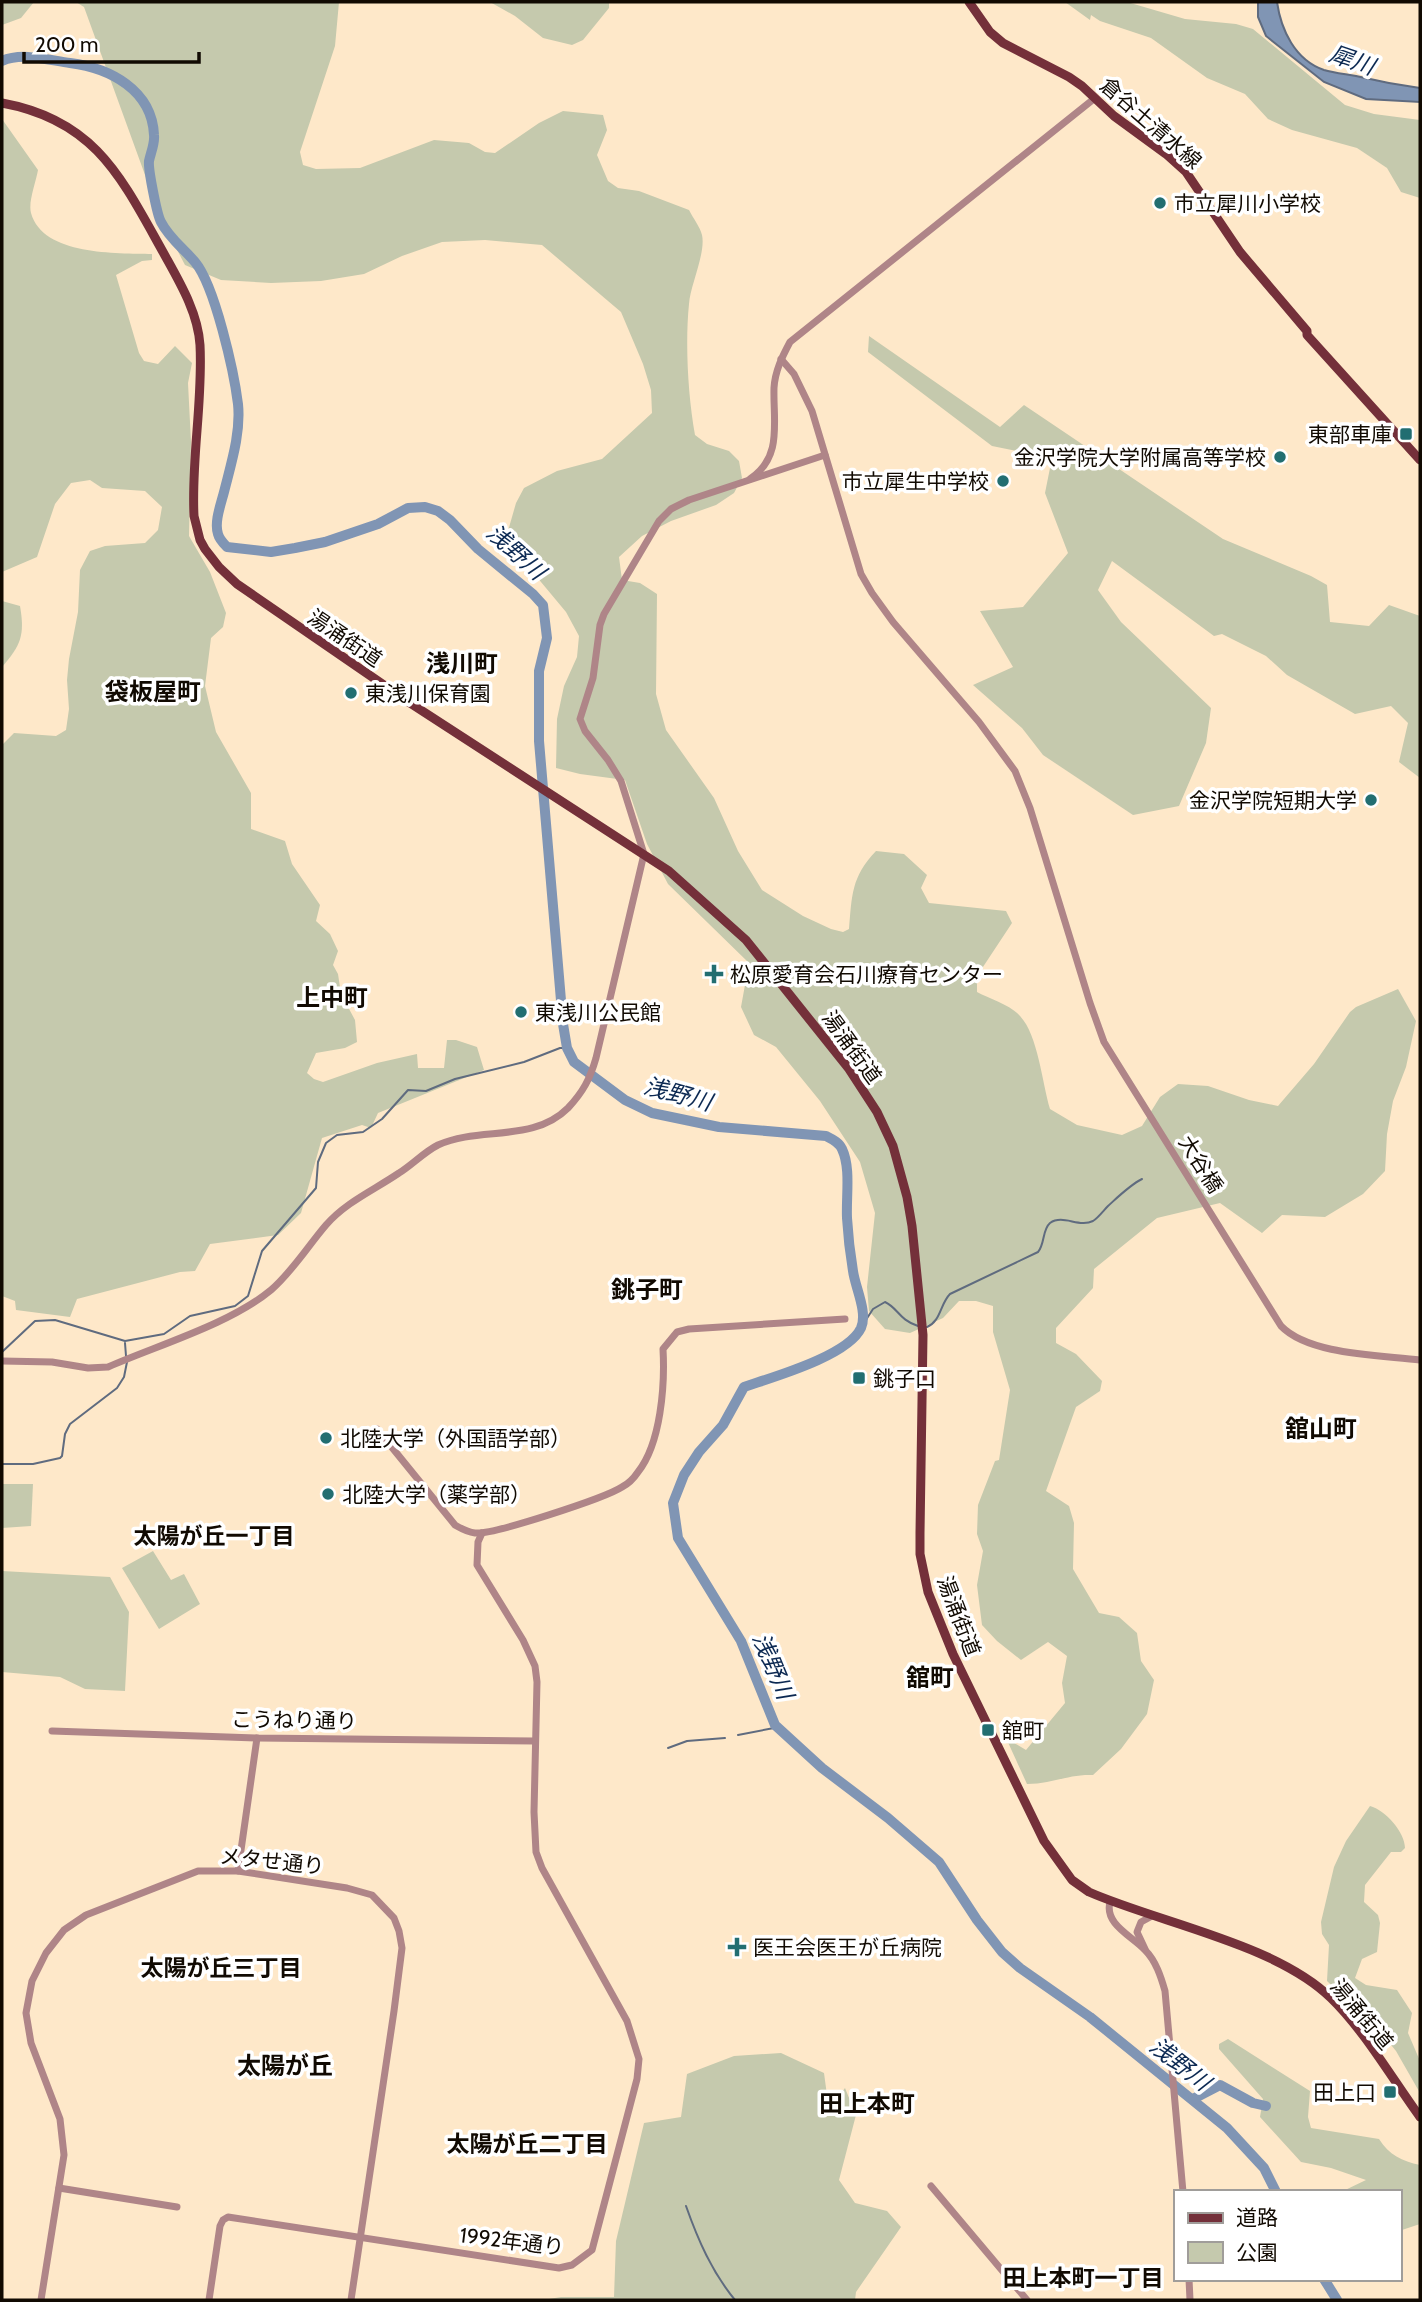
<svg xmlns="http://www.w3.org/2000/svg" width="1422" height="2302" font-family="Cabin,'Noto Sans JP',sans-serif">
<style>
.green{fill:#c5c9ad}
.water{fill:#8095b4;stroke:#5f6b7f;stroke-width:2}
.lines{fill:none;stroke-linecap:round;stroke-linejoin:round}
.stream{stroke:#5f6b7f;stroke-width:2}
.river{stroke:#8095b4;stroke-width:10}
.minor{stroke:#af8588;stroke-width:7}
.major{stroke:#74303a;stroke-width:9}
.poi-dot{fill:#226e71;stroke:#fff;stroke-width:2.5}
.labels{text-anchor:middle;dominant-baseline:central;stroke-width:7;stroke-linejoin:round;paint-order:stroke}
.street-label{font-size:21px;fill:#110a02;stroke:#fff}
.poi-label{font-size:21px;fill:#110a02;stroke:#fff;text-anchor:start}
.water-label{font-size:23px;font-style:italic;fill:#0c2952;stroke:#fff}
.neighbourhood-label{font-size:23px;font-weight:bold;fill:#110a02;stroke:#fff}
.quarter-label{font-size:24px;font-weight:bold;fill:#110a02;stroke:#fff}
</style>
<rect width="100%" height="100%" fill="#fee8c9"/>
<!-- green -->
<g class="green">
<polygon points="2,2 34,2 21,18 2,25"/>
<path d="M76,2H339L335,46L300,152L303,165L316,169L360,168L434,140L469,143L485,152L495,153L539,123L563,111L603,115L607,130L597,155L608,181L618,188L639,191L689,210C693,218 700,227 702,235C706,253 690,286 689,304C685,344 688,396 695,435L707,444L729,451L739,461L742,478L734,493L716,505L671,521L642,536L619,557L622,580L640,583L657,594L656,694L666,730L714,798L738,851L762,890L803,916L831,929L843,932L849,929C852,896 851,877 876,851L904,854L927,875L921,888L929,903L1006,911L1012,923L977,976V992C990,999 1011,1005 1020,1016C1038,1035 1042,1082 1050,1109L1077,1125L1122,1135L1142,1126L1160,1097L1178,1084L1208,1086L1249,1100L1278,1106L1314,1064L1350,1012L1356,1007L1398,989L1416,1021L1406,1067L1393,1101L1387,1134L1385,1171L1363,1194L1325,1217L1282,1215L1262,1233L1220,1203L1157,1218L1094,1269L1093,1288L1056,1328V1343L1076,1354L1102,1381L1100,1391L1076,1407L1046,1491L1069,1506L1074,1523L1073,1569L1099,1613L1119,1617L1137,1633L1141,1661L1154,1680L1147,1714L1121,1749L1093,1775C1068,1774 1052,1784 1027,1784L1006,1738L1026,1750L1065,1703L1062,1683L1067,1656L1048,1642L1021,1660L997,1641L982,1625L977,1585L983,1551L977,1534L978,1505L995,1461L999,1460L1010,1390L993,1332V1306L976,1301H959L943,1318L910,1333L885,1329L869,1311L867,1287L875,1213L860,1162L820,1101L776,1047L754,1035L741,1007L749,963L668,884L647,844L625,780L580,774L556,768L557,719L564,686L577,657L579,636L566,612L511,546L508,531L516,503L524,488L557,471L602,459L652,413L651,390L643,364L621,312L542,245L485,240L442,242L402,256L364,274L321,281L271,283L221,280L185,265L161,219L84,7Z"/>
<polygon points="490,2 609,2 609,8 583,40 572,45 543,38 515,16"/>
<polygon points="1065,2 1127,2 1185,19 1236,24 1253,29 1345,105 1374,114 1420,120 1420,198 1401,192 1387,168 1357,148 1292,130 1268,119 1245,94 1207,78 1151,38 1100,21 1091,15 1090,20"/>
<path d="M2,119L38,170C36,182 28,202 31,213C43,256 117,253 152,254V260L142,261L116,275L139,353L144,361L158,364L175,346L192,363L188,383L191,442L189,536L210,572L226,613L223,627L211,638L205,686L216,732L251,793V829L285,841L292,864L320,905L316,921L330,934L338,951L333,965L338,974L341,994L355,1020L357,1042L345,1048L316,1053L307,1073L314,1079L323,1082L377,1063L417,1054L418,1068H444L447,1040H456L477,1047L484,1070L378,1113L371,1128L362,1125L322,1138L301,1213L278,1235L210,1244L195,1271L180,1272L77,1299L70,1317L16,1310L15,1301L2,1296V745L14,733L56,736L66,730L69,709L67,680L69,659L78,612L80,570L90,551L105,546L145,543L158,530L162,507L145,491L102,488L90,480L71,483L55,504L37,557L2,572Z"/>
<polygon points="869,336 1000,427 1024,405 1223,539 1311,576 1327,585 1330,622 1369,626 1389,605 1420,616 1420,778 1399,762 1408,723 1391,706 1355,714 1287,675 1266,656 1222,634 1214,636 1112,561 1098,590 1121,622 1211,708 1206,743 1179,806 1133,815 1043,755 1022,728 973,685 1013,667 980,611 1023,607 1068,553 1045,493 1052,458 992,446 868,352"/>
<path d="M2,601L20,606C25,635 21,645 2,667Z"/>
<polygon points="2,1484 33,1484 31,1526 2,1528"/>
<polygon points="153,1551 171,1580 184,1574 200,1604 159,1629 122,1568"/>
<polygon points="2,1571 110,1577 129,1612 125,1691 85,1689 60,1677 2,1672"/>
<path d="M1370,1806C1385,1810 1405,1832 1405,1848L1401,1852H1391L1365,1885L1364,1902L1378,1915L1380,1923L1377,1952L1362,1959L1355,1978L1366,1985L1397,1990L1412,2013L1408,2033L1420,2061V2093L1396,2051L1379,2030L1327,1981L1329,1945L1322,1934L1321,1922L1334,1867L1346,1841Z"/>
<path d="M1228,2039L1310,2091L1308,2117L1311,2128L1379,2139C1389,2155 1402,2161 1420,2165V2224L1399,2231V2192H1341L1366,2180L1331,2168L1301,2162L1260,2117L1263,2099L1219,2049V2044Z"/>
<polygon points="781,2053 824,2073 829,2110 845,2088 856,2115 839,2180 855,2203 887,2211 901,2227 856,2292 855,2300 543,2300 561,2297 614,2297 616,2241 644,2123 681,2117 687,2074 734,2056"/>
</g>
<!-- water -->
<path class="water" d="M1258,2H1277C1281,30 1295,60 1324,70C1334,73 1345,74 1356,76C1377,81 1398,85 1420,88V102L1366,99L1324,82L1266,36L1258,17Z"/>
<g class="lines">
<!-- stream -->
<g class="stream">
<path d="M862,1326L873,1309L885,1302C898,1308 899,1320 918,1326"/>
<path d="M927,1327C941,1321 940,1304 950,1294L1038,1252C1045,1244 1042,1230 1050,1223C1063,1214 1079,1228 1093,1221C1098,1218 1104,1210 1108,1206C1119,1196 1130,1185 1142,1179"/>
<polyline points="125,1343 126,1356"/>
<polyline points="2,1352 35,1321 55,1320 125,1341 164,1334 190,1316 235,1306 248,1296 262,1251 316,1188 318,1162 326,1143 337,1135 363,1132 382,1119 408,1090 426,1091 455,1079 524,1062 560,1048 567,1048"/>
<polyline points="2,1464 33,1464 60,1458 62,1456 65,1434 70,1424 117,1388 124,1377 127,1362"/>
<polyline points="738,1735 774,1728 775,1725"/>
<polyline points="668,1748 687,1741 725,1738"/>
<path d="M686,2206C698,2240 712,2272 735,2300"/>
</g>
<!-- river -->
<g class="river">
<path d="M2,61C22,52 48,60 70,63C110,68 152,90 154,135C155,143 151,152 149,161C148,169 157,215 161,222C169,238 184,249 195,262C215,286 234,372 238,404C241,433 231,464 224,492C221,504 214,522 218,534C219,538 224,544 227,547L271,552L295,548L325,542L378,524L408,508L425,507L438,511L450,520L478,549L533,594L543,605L547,638L539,671V741L563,1024L567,1048L574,1062L625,1100L652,1113L719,1127L826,1136C832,1139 839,1142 842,1149C851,1168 846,1196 847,1218C848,1235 850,1253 853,1271C855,1287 868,1312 861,1328C848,1356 773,1377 744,1387L723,1425L699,1452L684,1475L673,1503L678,1538L741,1641L775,1725L822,1768L888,1818L939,1862L977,1920L1002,1952L1020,1968L1090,2017L1227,2128L1264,2168L1276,2192"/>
<polyline points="1193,2099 1220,2085 1253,2103 1266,2106"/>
<polyline points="1324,2279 1337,2300"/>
</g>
<!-- minor -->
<g class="minor">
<path d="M781,359L794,374L812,411L861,574L872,593L893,622L979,722L1015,771L1030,808L1090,1003L1104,1042L1281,1326C1309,1355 1380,1355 1420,1360"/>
<path d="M750,479C783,457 773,422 774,388C775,371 782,357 790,342L1095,98"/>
<path d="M2,1361L52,1362L88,1368L108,1367C158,1345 230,1324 271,1290C292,1272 308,1246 326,1225C346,1202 374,1190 399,1173C412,1165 424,1152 438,1145C480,1126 533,1143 568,1108C583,1092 590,1079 596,1058L644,854L621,781L608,760L585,731L580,719L593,678L600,625L604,614L659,521L671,509L689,500L825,455"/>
<path d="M377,1429L455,1525C462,1529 467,1532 475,1533C493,1535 605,1498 622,1487C628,1484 634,1478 638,1472C661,1443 665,1385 663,1349L677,1332L689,1329L845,1319"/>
<polyline points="52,1731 257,1738 535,1741"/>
<polyline points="238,1871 257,1738"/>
<path d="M1110,1902C1104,1924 1132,1936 1145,1950C1156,1961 1161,1977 1165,1991L1183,2192"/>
<polyline points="1145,1949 1137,1932 1141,1922 1152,1916"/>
<polyline points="931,2186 1027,2300"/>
<polyline points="59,2188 177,2207"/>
<polyline points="1189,2279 1190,2300"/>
<polyline points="41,2300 64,2155 60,2119 31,2043 26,2013 32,1981 46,1953 64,1930 86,1915 198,1871 238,1871 347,1888 372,1895 394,1918 399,1931 402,1948 394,2011 351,2300"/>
<polyline points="209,2300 220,2226 223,2220 228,2217 559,2268 572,2265 592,2250 637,2079 639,2059 627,2021 542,1868 536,1852 534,1812 537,1682 535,1666 523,1640 477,1565 478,1542 482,1533"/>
</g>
<!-- major -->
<g class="major">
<polyline points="969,2 990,32 1003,43 1069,77 1082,86 1114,116 1166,154 1186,172 1240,252 1307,331 1307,335 1420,460"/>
<path d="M2,103C95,120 121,177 163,252C179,281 198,312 200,345C203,402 191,459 194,516L200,540L205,549L219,567L237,584L410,703L669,871L746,940L849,1069L877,1112L893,1146L907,1197L912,1226L923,1335L920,1533V1554L928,1592L953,1654L1044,1841L1072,1880L1089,1892C1160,1923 1276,1944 1331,1998C1364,2030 1393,2080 1420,2117"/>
</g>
</g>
<!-- markers -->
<g class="poi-dot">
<circle cx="1160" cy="203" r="7"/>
<rect x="1399" y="427" width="14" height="14" rx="3.5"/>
<circle cx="1280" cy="457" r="7"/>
<circle cx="1003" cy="481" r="7"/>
<circle cx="351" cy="693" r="7"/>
<circle cx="1371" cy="800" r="7"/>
<path d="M710.5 963.5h7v7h7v7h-7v7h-7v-7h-7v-7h7z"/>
<circle cx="521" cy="1012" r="7"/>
<rect x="852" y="1371" width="14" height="14" rx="3.5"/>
<circle cx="326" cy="1438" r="7"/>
<circle cx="328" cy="1494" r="7"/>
<rect x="981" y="1723" width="14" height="14" rx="3.5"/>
<path d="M733.5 1936.5h7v7h7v7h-7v7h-7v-7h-7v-7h7z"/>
<rect x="1383" y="2085" width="14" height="14" rx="3.5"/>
</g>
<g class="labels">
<!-- street labels -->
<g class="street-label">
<text transform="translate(1151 123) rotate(41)">倉谷土清水線</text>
<text transform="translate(345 638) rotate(34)">湯涌街道</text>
<text transform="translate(852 1047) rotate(54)">湯涌街道</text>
<text transform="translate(1201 1164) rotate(58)">大谷橋</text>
<text transform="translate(959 1616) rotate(69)">湯涌街道</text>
<text transform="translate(294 1720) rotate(1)">こうねり通り</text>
<text transform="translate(272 1861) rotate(6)">メタせ通り</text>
<text transform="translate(1362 2014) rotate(50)">湯涌街道</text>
<text transform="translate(512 2241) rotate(7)">1992年通り</text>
</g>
<!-- poi labels -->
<g class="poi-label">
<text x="1174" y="203">市立犀川小学校</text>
<text x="1392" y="434" text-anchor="end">東部車庫</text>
<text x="1266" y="457" text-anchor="end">金沢学院大学附属高等学校</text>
<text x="989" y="481" text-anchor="end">市立犀生中学校</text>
<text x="365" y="693">東浅川保育園</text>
<text x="1357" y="800" text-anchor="end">金沢学院短期大学</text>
<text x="730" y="974">松原愛育会石川療育センター</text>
<text x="535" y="1012">東浅川公民館</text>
<text x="873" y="1378">銚子口</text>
<text x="340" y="1438">北陸大学（外国語学部）</text>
<text x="342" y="1494">北陸大学（薬学部）</text>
<text x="1002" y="1730">舘町</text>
<text x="753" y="1947">医王会医王が丘病院</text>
<text x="1376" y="2092" text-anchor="end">田上口</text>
</g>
<!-- water labels -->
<g class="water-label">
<text transform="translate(1352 60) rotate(19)">犀川</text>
<text transform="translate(516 552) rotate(42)">浅野川</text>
<text transform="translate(678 1094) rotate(15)">浅野川</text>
<text transform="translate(773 1666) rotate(67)">浅野川</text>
<text transform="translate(1180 2064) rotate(38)">浅野川</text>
</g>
<!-- neighbourhood labels -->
<g class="neighbourhood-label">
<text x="214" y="1536">太陽が丘一丁目</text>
<text x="221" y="1968">太陽が丘三丁目</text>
<text x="527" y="2144">太陽が丘二丁目</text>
<text x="1083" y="2278">田上本町一丁目</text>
</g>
<!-- quarter labels -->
<g class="quarter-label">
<text x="462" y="663">浅川町</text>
<text x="153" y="691">袋板屋町</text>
<text x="332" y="997">上中町</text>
<text x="647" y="1289">銚子町</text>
<text x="1321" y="1428">舘山町</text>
<text x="930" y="1677">舘町</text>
<text x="285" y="2065">太陽が丘</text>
<text x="867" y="2103">田上本町</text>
</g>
</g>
<!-- border -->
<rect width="1422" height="2302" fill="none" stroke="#110a02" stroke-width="7"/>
<!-- legend -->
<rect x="1174" y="2190" width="228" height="91" fill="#ffffff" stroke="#a09d9a" stroke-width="2"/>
<rect x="1188" y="2213" width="35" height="10" fill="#74303a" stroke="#a09d9a" stroke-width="2"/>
<text x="1236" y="2225" font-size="21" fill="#110a02">道路</text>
<rect x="1188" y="2242" width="35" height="21" fill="#c5c9ad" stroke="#a09d9a" stroke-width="2"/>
<text x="1236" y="2260" font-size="21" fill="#110a02">公園</text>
<!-- scale -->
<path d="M24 52v10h175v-10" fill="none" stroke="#110a02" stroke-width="3.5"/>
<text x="35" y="52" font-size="21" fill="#110a02" stroke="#ffffff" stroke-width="5" paint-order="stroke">200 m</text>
</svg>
